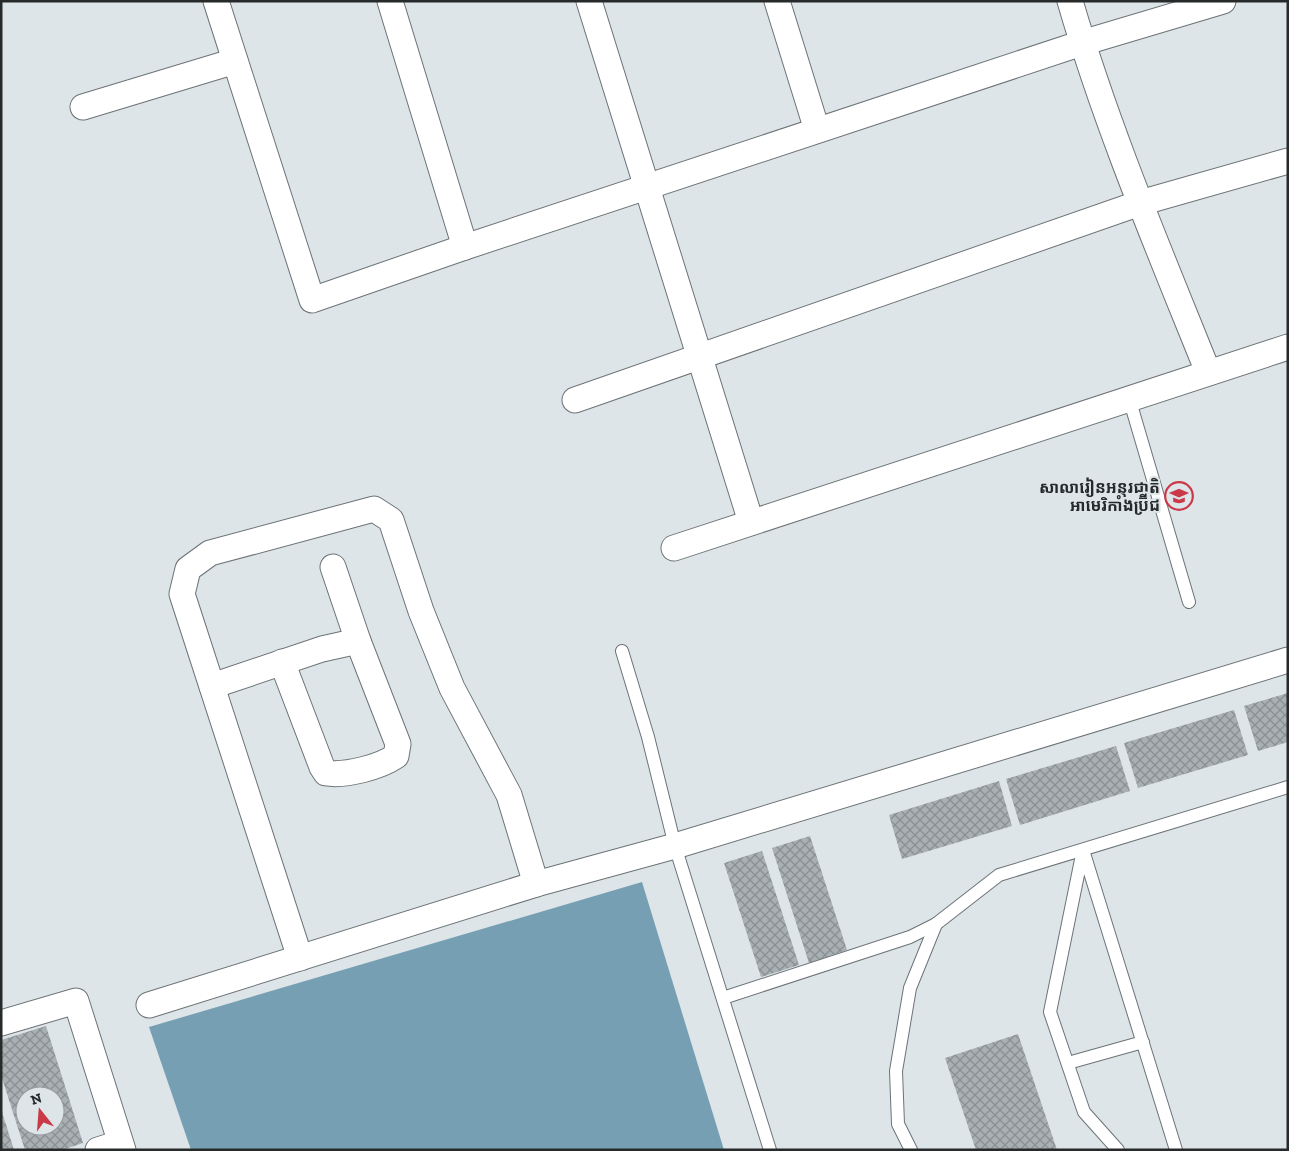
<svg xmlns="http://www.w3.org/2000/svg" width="1289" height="1151" font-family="'Zilla Slab','Noto Sans Khmer',serif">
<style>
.water{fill:#769fb3}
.building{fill:url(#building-cross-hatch);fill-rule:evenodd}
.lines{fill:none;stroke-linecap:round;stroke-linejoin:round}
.lane-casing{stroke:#6c7377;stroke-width:14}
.street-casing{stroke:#6c7377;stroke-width:27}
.lane{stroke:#fff;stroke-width:12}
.street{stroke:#fff;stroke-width:25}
.labels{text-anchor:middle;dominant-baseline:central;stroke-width:4;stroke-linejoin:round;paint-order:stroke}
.poi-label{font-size:16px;font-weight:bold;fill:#272a2b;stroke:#dee5e9;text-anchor:end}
</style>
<defs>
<pattern id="building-cross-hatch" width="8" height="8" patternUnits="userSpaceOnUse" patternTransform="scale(1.25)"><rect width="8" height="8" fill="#a8b0b4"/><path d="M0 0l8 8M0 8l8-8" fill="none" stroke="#898f93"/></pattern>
</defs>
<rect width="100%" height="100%" fill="#dee5e9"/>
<!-- water -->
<polygon class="water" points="642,882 724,1150 191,1150 149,1027"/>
<!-- building -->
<g class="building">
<polygon points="1288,693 1288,742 1258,751 1244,706"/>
<polygon points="1234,710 1248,755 1138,788 1124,743"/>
<polygon points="1116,746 1130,791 1020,825 1006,779"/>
<polygon points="999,781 1012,826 902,859 889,815"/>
<polygon points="810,836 847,950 809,963 772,848"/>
<polygon points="762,851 799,965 761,977 724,863"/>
<path d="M46,1026L83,1143L62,1150H25L1,1075V1040ZM25,1096H55V1126H25Z"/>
<polygon points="1018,1034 1057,1150 976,1150 945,1058"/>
<polygon points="1,1112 2,1112 14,1150 1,1150"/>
</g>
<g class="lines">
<defs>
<g id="lane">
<polyline points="1129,398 1189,602"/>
<polyline points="622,651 648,737 675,846 770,1150"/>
<polyline points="723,998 910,937 936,924 999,875 1288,787"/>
<polyline points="1068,1063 1143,1042"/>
<polyline points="911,1150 898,1124 896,1071 910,988 936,924"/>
<polyline points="1118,1150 1084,1112 1050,1012 1083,850 1176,1150"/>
</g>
<g id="street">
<polyline points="216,1 312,300 465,247 1082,43 1223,1"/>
<polyline points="390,1 465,247"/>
<polyline points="589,1 751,522"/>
<polyline points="777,1 817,130"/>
<path d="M1070,1C1107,128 1159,250 1208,372"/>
<polyline points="83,107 235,61"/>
<polyline points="575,400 1140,203 1288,161"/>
<polyline points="674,548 1288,347"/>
<path d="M282,662L322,767L326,773C346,776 380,767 396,756L398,744L358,641L333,567"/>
<polyline points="212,686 322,649 358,641"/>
<polyline points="300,958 182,594 188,569 210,553 374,509 391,520 421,611 452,688 509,795 536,884"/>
<polyline points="149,1005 536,884 675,846 1288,660"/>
<polyline points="1,1023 76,1001 123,1150"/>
<polyline points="98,1150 120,1143"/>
</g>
</defs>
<!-- lane casing -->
<use href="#lane" class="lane-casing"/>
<!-- street casing -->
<use href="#street" class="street-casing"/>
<!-- lane -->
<use href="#lane" class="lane"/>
<!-- street -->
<use href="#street" class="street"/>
</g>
<!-- icons -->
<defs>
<symbol id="school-ring" viewBox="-11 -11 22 22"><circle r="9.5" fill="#dee5e9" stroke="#c93947" stroke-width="1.5"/><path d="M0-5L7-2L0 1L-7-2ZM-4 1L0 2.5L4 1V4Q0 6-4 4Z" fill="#c93947"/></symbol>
</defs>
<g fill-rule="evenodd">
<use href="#school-ring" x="1163" y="480" width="32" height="32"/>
</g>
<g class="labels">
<!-- poi labels -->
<g class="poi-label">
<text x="1160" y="487">សាលារៀនអន្តរជាតិ<tspan x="1160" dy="18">អាមេរិកាំងប្រ៊ីជ</tspan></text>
</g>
</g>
<!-- border -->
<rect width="1289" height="1151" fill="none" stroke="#272a2b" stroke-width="5"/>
<!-- north arrow -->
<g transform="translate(40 1111) rotate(343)"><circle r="24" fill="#dee5e9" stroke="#959a9d"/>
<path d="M0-4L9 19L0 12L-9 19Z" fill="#c93947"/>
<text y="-8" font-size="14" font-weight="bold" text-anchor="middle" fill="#272a2b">N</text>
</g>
</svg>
